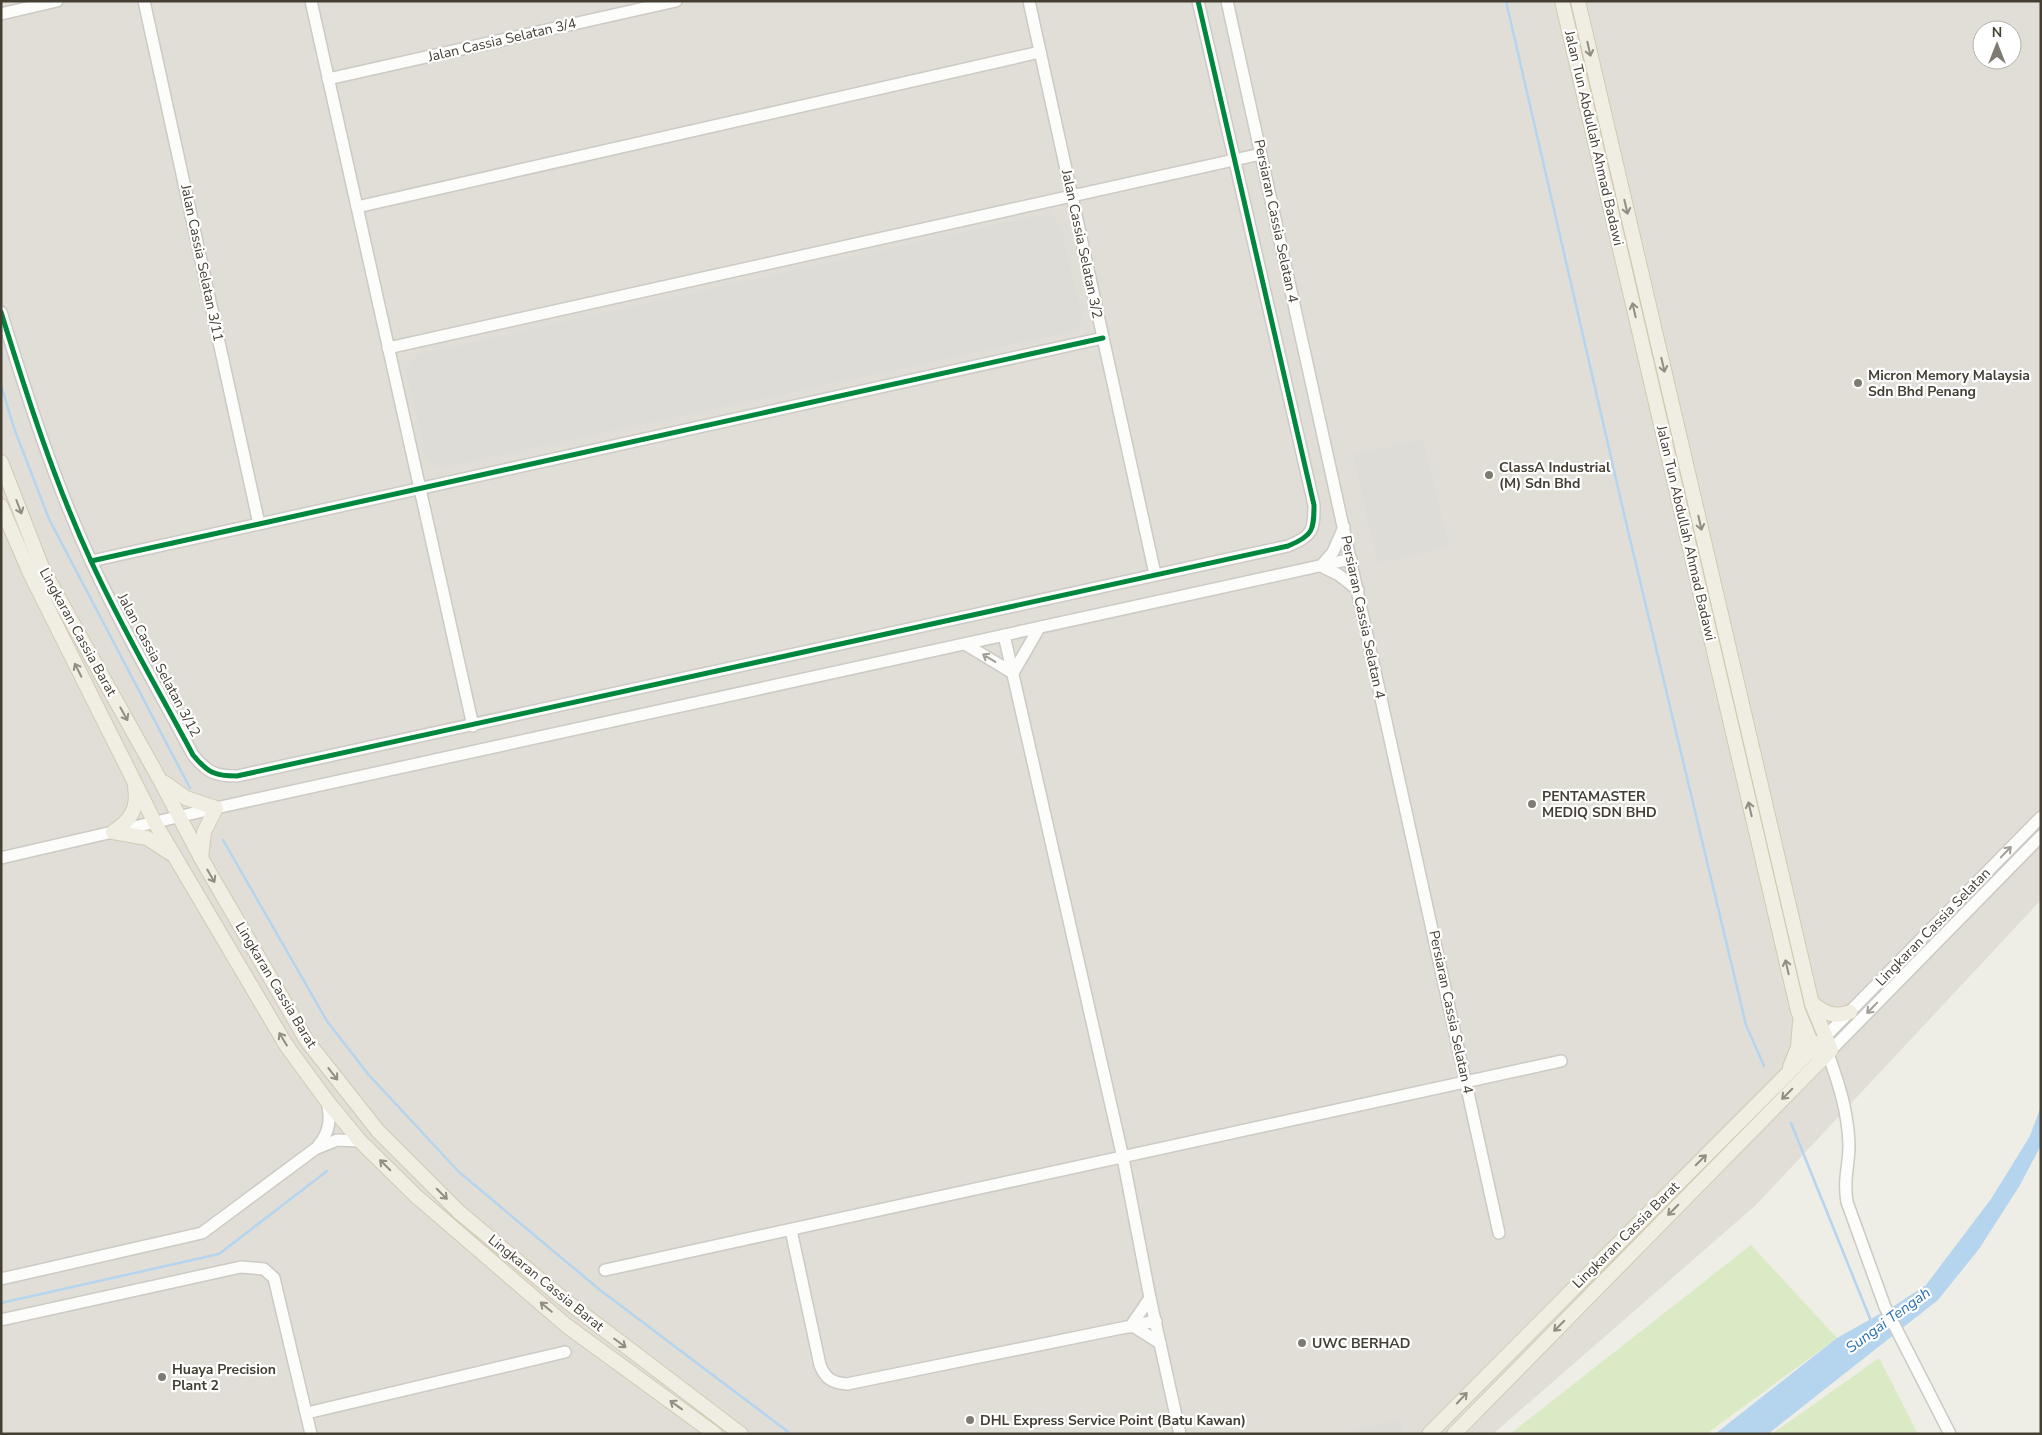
<svg xmlns="http://www.w3.org/2000/svg" width="2042" height="1435" font-family="'Nunito Sans',sans-serif">
<style>
.industrial{fill:#e1ded7;fill-rule:evenodd}
.green{fill:#d9eac5}
.parking{fill:#dddcd6}
.water{fill:#b5d4ee}
.lines{fill:none;stroke-linecap:round;stroke-linejoin:round}
.stream{stroke:#b5d4ee;stroke-width:2.5}
.minor-casing{stroke:#cccac4;stroke-width:14}
.major-casing{stroke:#d1cab3;stroke-width:16}
.minor{stroke:#fcfcfb;stroke-width:11}
.major{stroke:#f0ede2;stroke-width:14}
.cycleway-casing{stroke:#fff;stroke-width:8}
.cycleway{stroke:#00873e;stroke-width:5}
.oneway{stroke:#918d82}
.oneway2{stroke:#a09d97}
.poi-dot{fill:#807b72;stroke:#fff;stroke-width:2}
.labels{text-anchor:middle;dominant-baseline:central;stroke-width:4.5;stroke-linejoin:round;paint-order:stroke}
.street-label{font-size:14px;fill:#443e33;stroke:#fff}
.poi-label{font-size:14px;font-weight:bold;fill:#443e33;stroke:#fff;text-anchor:start}
.water-label{font-size:15px;font-style:italic;fill:#2a70b2;stroke:#fff}
</style>
<rect width="100%" height="100%" fill="#eeede6"/>
<!-- industrial -->
<path class="industrial" d="M1,1H2041V900L1756,1205L1493,1434H1ZM1982,30H2012V60H1982Z"/>
<!-- green -->
<g class="green">
<polygon points="1751,1245 1837,1338 1706,1434 1510,1434"/>
<polygon points="1879,1358 1918,1434 1772,1434"/>
</g>
<!-- parking -->
<g class="parking">
<polygon points="1049,213 1060,224 1083,320 1074,331 440,468 427,460 405,370 416,355"/>
<polygon points="1423,439 1449,547 1378,563 1353,455"/>
<polygon points="1400,1420 1403,1434 1340,1434 1399,1420"/>
</g>
<!-- water -->
<polygon class="water" points="2041,1106 2041,1145 2020,1185 1979,1249 1938,1300 1768,1434 1715,1434 1837,1338 1894,1306 1926,1285 1991,1199 2030,1136"/>
<g class="lines">
<!-- stream -->
<g class="stream">
<polyline points="1506,1 1625,518 1746,1025 1764,1066"/>
<polyline points="1,385 14,428 49,519 190,788"/>
<polyline points="223,840 327,1021 368,1074 459,1172 600,1290 791,1434"/>
<polyline points="1791,1123 1871,1321"/>
<polyline points="1,1303 219,1254 327,1171"/>
</g>
<defs>
<g id="minor">
<polyline points="144,1 259,524"/>
<polyline points="311,1 473,726"/>
<polyline points="1029,1 1155,574"/>
<polyline points="1227,1 1499,1233"/>
<polyline points="1,14 57,1"/>
<polyline points="328,79 676,1"/>
<polyline points="357,207 1040,52"/>
<path d="M1,312C27,396 54,481 91,561C121,627 159,691 193,755C208,773 215,776 237,776L1288,546C1313,536 1314,530 1314,505L1198,1"/>
<polyline points="388,348 1261,154"/>
<polyline points="1344,527 1333,552 1321,566 1339,575 1358,590"/>
<polyline points="91,561 1103,338"/>
<polyline points="1004,635 1123,1158 1150,1298 1180,1434"/>
<polyline points="965,644 1013,673 1039,628"/>
<polyline points="1,858 216,808 1351,559"/>
<polyline points="1825,1037 2041,817"/>
<polyline points="1831,1050 2041,836"/>
<path d="M1828,1054C1839,1084 1848,1112 1849,1145C1849,1167 1843,1178 1847,1202L1885,1307L1950,1434"/>
<path d="M318,1146C330,1132 331,1119 327,1101"/>
<path d="M791,1230L820,1365C825,1378 832,1383 847,1384L1156,1321"/>
<polyline points="605,1270 1561,1061"/>
<polyline points="1,1279 202,1233 315,1149 337,1140 360,1141"/>
<polyline points="1,1320 241,1267 264,1269 274,1278 311,1434"/>
<polyline points="1133,1326 1160,1343"/>
<polyline points="1130,1327 1150,1298"/>
<polyline points="307,1413 565,1352"/>
</g>
<g id="major">
<polyline points="1562,1 1798,1011 1813,1047 1821,1060"/>
<polyline points="1,462 43,570 160,780 201,858 307,1041 378,1131 459,1212 561,1297 741,1434"/>
<polyline points="1,506 30,573 155,823 286,1045 327,1101 360,1141 416,1196 567,1326 715,1434"/>
<polyline points="165,783 186,798 216,808 204,832 201,858"/>
<polyline points="113,832 147,838 170,853"/>
<path d="M113,832C130,821 139,808 135,787"/>
<path d="M1812,1003C1824,1013 1834,1018 1850,1012"/>
<polyline points="1790,1067 1798,1047 1800,1022"/>
<polyline points="1429,1434 1818,1043"/>
<polyline points="1454,1434 1831,1050 1812,1004 1578,1"/>
</g>
</defs>
<!-- minor casing -->
<use href="#minor" class="minor-casing"/>
<!-- major casing -->
<use href="#major" class="major-casing"/>
<!-- minor -->
<use href="#minor" class="minor"/>
<!-- major -->
<use href="#major" class="major"/>
<defs>
<g id="cycleway">
<path d="M1,312C27,396 54,481 91,561C121,627 159,691 193,755C208,773 215,776 237,776L1288,546C1313,536 1314,530 1314,505L1198,1"/>
<polyline points="91,561 1103,338"/>
</g>
</defs>
<!-- cycleway casing -->
<use href="#cycleway" class="cycleway-casing"/>
<!-- cycleway -->
<use href="#cycleway" class="cycleway"/>
</g>
<!-- one-way arrows -->
<defs><path id="oneway-shaft" d="M-6 0H5M1.5-3L5.5 0L1.5 3" fill="none" stroke-width="1.6" stroke-linecap="round" stroke-linejoin="round" transform="scale(1.25)"/></defs>
<g class="oneway">
<use href="#oneway-shaft" transform="translate(1589 49) rotate(77)"/>
<use href="#oneway-shaft" transform="translate(1626 207) rotate(77)"/>
<use href="#oneway-shaft" transform="translate(1634 310) rotate(-103)"/>
<use href="#oneway-shaft" transform="translate(1663 365) rotate(77)"/>
<use href="#oneway-shaft" transform="translate(19 507) rotate(69)"/>
<use href="#oneway-shaft" transform="translate(1700 523) rotate(77)"/>
<use href="#oneway-shaft" transform="translate(78 670) rotate(-117)"/>
<use href="#oneway-shaft" transform="translate(124 714) rotate(61)"/>
<use href="#oneway-shaft" transform="translate(1750 809) rotate(-103)"/>
<use href="#oneway-shaft" transform="translate(211 876) rotate(60)"/>
<use href="#oneway-shaft" transform="translate(1787 967) rotate(-103)"/>
<use href="#oneway-shaft" transform="translate(283 1039) rotate(-121)"/>
<use href="#oneway-shaft" transform="translate(333 1074) rotate(52)"/>
<use href="#oneway-shaft" transform="translate(1787 1094) rotate(135)"/>
<use href="#oneway-shaft" transform="translate(1701 1160) rotate(-45)"/>
<use href="#oneway-shaft" transform="translate(385 1165) rotate(-135)"/>
<use href="#oneway-shaft" transform="translate(442 1194) rotate(45)"/>
<use href="#oneway-shaft" transform="translate(1673 1210) rotate(135)"/>
<use href="#oneway-shaft" transform="translate(546 1307) rotate(-140)"/>
<use href="#oneway-shaft" transform="translate(1559 1326) rotate(135)"/>
<use href="#oneway-shaft" transform="translate(620 1343) rotate(37)"/>
<use href="#oneway-shaft" transform="translate(1462 1398) rotate(-47)"/>
<use href="#oneway-shaft" transform="translate(676 1405) rotate(-144)"/>
</g>
<g class="oneway2">
<use href="#oneway-shaft" transform="translate(989 658) rotate(-149)"/>
<use href="#oneway-shaft" transform="translate(2006 852) rotate(-46)"/>
<use href="#oneway-shaft" transform="translate(1872 1008) rotate(134)"/>
</g>
<!-- markers -->
<g class="poi-dot">
<circle cx="1858" cy="383" r="5"/>
<circle cx="1489" cy="475" r="5"/>
<circle cx="1532" cy="804" r="5"/>
<circle cx="1302" cy="1343" r="5"/>
<circle cx="162" cy="1377" r="5"/>
<circle cx="970" cy="1420" r="5"/>
</g>
<g class="labels">
<!-- street labels -->
<g class="street-label">
<text transform="translate(502 40) rotate(-13)">Jalan Cassia Selatan 3/4</text>
<text transform="translate(1594 138) rotate(77)">Jalan Tun Abdullah Ahmad Badawi</text>
<text transform="translate(1276 221) rotate(78)">Persiaran Cassia Selatan 4</text>
<text transform="translate(1082 244) rotate(78)">Jalan Cassia Selatan 3/2</text>
<text transform="translate(202 263) rotate(78)">Jalan Cassia Selatan 3/11</text>
<text transform="translate(1686 533) rotate(77)">Jalan Tun Abdullah Ahmad Badawi</text>
<text transform="translate(1363 617) rotate(78)">Persiaran Cassia Selatan 4</text>
<text transform="translate(78 632) rotate(61)">Lingkaran Cassia Barat</text>
<text transform="translate(159 665) rotate(62)">Jalan Cassia Selatan 3/12</text>
<text transform="translate(1933 927) rotate(-46)">Lingkaran Cassia Selatan</text>
<text transform="translate(276 985) rotate(59)">Lingkaran Cassia Barat</text>
<text transform="translate(1451 1012) rotate(78)">Persiaran Cassia Selatan 4</text>
<text transform="translate(1626 1235) rotate(-45)">Lingkaran Cassia Barat</text>
<text transform="translate(546 1283) rotate(39)">Lingkaran Cassia Barat</text>
</g>
<!-- poi labels -->
<g class="poi-label">
<text x="1868" y="375">Micron Memory Malaysia<tspan x="1868" dy="16">Sdn Bhd Penang</tspan></text>
<text x="1499" y="467">ClassA Industrial<tspan x="1499" dy="16">(M) Sdn Bhd</tspan></text>
<text x="1542" y="796">PENTAMASTER<tspan x="1542" dy="16">MEDIQ SDN BHD</tspan></text>
<text x="1312" y="1343">UWC BERHAD</text>
<text x="172" y="1369">Huaya Precision<tspan x="172" dy="16">Plant 2</tspan></text>
<text x="980" y="1420">DHL Express Service Point (Batu Kawan)</text>
</g>
<!-- water labels -->
<g class="water-label">
<text transform="translate(1888 1320) rotate(-36)">Sungai Tengah</text>
</g>
</g>
<!-- border -->
<rect width="2042" height="1435" fill="none" stroke="#443e33" stroke-width="5"/>
<!-- north arrow -->
<g transform="translate(1997 45)"><circle r="24" fill="#ffffff" stroke="#b4b2ad"/>
<path d="M0-4L9 19L0 12L-9 19Z" fill="#807b72"/>
<text y="-8" font-size="14" font-weight="bold" text-anchor="middle" fill="#443e33">N</text>
</g>
</svg>
